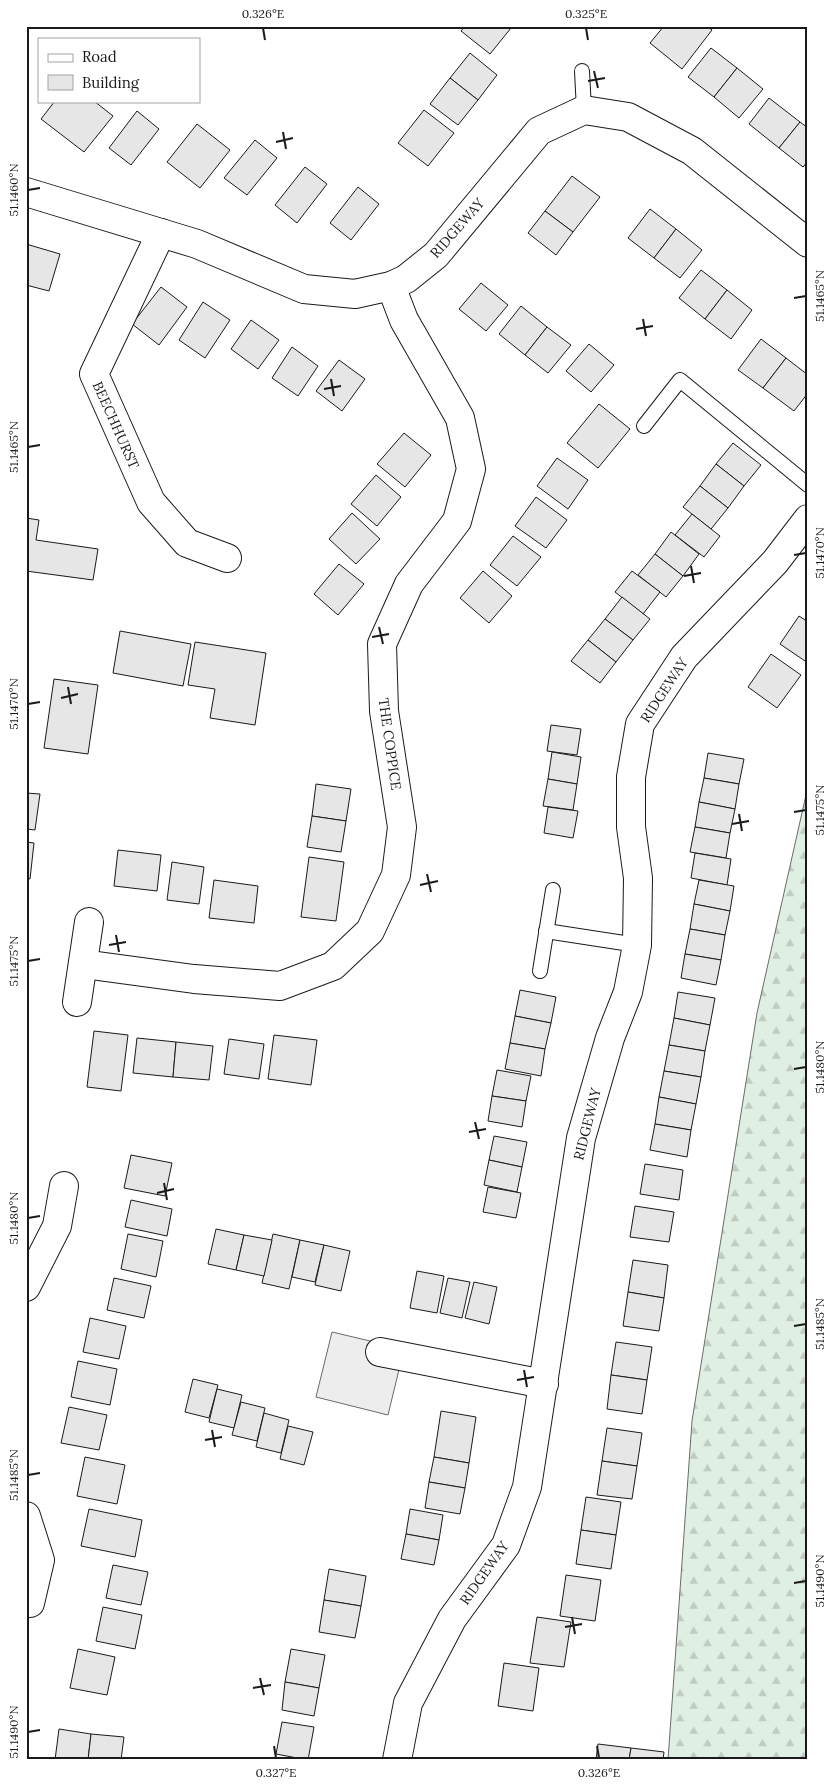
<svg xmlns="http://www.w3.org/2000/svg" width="834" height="1786" font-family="Lora,serif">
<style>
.forest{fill:url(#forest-firs);stroke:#6a6a6a}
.parking{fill:#ededed;stroke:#6a6a6a}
.building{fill:#e6e6e6;stroke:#1a1a1a}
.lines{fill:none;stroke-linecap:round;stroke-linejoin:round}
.lane-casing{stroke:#1a1a1a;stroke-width:16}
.street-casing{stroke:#1a1a1a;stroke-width:30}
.lane{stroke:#fff;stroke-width:14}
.street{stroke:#fff;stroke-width:28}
.ticks{fill:none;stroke:#1a1a1a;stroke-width:2}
.labels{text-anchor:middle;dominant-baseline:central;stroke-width:4;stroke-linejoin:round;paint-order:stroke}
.street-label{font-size:14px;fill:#1a1a1a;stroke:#fff}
.neatline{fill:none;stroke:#1a1a1a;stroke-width:2}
.ticks-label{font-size:12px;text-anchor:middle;fill:#1a1a1a}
</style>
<defs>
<pattern id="forest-firs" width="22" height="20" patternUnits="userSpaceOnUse" patternTransform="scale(1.25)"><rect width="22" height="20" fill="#e0efe3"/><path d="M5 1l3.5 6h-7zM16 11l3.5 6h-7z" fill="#c0ccc2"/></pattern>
</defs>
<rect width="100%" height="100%" fill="#fff"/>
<!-- forest -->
<polygon class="forest" points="808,786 808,1760 668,1760 692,1421 757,1013"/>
<!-- parking -->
<polygon class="parking" points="332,1332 404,1349 388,1415 316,1397"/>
<!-- building -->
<g class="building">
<polygon points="465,26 508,26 511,28 490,54 461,31"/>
<polygon points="664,26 707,26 712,30 682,69 650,43"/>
<polygon points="711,48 737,68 714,97 688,77"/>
<polygon points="470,53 497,75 478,100 450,78"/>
<polygon points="737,68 763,89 739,118 714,97"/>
<polygon points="450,78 478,100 458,125 430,104"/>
<polygon points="769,98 800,122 779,148 749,124"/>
<polygon points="55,101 94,101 113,116 84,152 41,119"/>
<polygon points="424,110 454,133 428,166 398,143"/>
<polygon points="137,111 159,129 131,165 109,148"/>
<polygon points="800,122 808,128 808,161 803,167 779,148"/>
<polygon points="197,124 230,150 200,188 167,162"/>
<polygon points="255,140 277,158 247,195 224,178"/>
<polygon points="305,167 327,184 297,223 275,205"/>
<polygon points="572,176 600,197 573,232 545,211"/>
<polygon points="358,187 379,204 351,240 330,223"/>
<polygon points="650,209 676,229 654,258 628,238"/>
<polygon points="545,211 573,232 556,255 528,233"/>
<polygon points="676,229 702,250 680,278 654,258"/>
<polygon points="26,244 60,254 49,291 26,285"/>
<polygon points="701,270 727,290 705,319 679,298"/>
<polygon points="481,283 508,305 486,331 459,309"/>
<polygon points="161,287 187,307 159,345 132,324"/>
<polygon points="727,290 752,310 731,339 705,319"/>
<polygon points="203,302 230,320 205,358 179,340"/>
<polygon points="521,306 547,327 525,355 499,334"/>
<polygon points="251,320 279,340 258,369 231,349"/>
<polygon points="547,327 571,345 548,373 525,355"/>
<polygon points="761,339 786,358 763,388 738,370"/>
<polygon points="589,344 614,365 591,392 566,371"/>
<polygon points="292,347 318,366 298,396 272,378"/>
<polygon points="786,358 808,375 808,393 794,411 763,388"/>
<polygon points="339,360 365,379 342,411 316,391"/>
<polygon points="599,404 630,429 598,468 567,443"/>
<polygon points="404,433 431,455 405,487 377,464"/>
<polygon points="733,443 761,465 744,486 716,464"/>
<polygon points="557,458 588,480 568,509 537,486"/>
<polygon points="716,464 744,486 728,508 700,486"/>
<polygon points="376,475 401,497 377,526 351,504"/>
<polygon points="700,486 728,508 711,529 683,507"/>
<polygon points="536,497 567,520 546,548 515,526"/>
<polygon points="352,513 380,539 356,564 329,539"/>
<polygon points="692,514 720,536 704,557 675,535"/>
<polygon points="26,518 39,520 36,540 98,549 93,580 26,571"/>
<polygon points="671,532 699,554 683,576 655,554"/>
<polygon points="513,536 541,557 517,586 490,565"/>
<polygon points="655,554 683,576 666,597 638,575"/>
<polygon points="339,564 364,584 338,615 314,594"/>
<polygon points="483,571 512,596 489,623 460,598"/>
<polygon points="632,571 660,592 643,614 615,592"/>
<polygon points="622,597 650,619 633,640 605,619"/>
<polygon points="799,616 808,622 808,663 780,644"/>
<polygon points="605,619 633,640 616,662 588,640"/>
<polygon points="120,631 191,644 183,686 113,673"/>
<polygon points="588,640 616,662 600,683 571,661"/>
<polygon points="195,642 266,653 255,725 210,718 215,689 188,685"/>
<polygon points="771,654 801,675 777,708 748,687"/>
<polygon points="54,679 98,685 88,754 44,748"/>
<polygon points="551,725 581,729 577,755 547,751"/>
<polygon points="552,752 581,757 577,784 548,779"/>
<polygon points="708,753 744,759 739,784 704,778"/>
<polygon points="704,778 739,784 735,809 699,802"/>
<polygon points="548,779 577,784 573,810 543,806"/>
<polygon points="316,784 351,789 346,821 312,816"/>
<polygon points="26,793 40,794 35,830 26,829"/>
<polygon points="699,802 735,809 730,833 695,827"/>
<polygon points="548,807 578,811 573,838 544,833"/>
<polygon points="312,816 346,821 341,852 307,847"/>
<polygon points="695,827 730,833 726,858 690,852"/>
<polygon points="26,842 34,843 30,879 26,878"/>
<polygon points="118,850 161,855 157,891 114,886"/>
<polygon points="695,853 731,859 727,885 691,878"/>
<polygon points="309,857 344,862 336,921 301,917"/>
<polygon points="172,862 204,867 199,904 167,900"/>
<polygon points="214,880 258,886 254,923 209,918"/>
<polygon points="699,880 734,886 730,911 694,904"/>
<polygon points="694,904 730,911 725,935 690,929"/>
<polygon points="690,929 725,935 721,960 685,954"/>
<polygon points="685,954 721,960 716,985 681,978"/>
<polygon points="520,990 556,997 551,1023 515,1016"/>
<polygon points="678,992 715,998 710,1025 674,1018"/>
<polygon points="515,1016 551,1023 545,1049 510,1043"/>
<polygon points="674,1018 710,1025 705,1051 669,1045"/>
<polygon points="94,1031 128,1035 121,1091 87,1087"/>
<polygon points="274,1035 317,1040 311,1085 268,1079"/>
<polygon points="137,1038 176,1042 173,1077 133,1073"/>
<polygon points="229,1039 264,1044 259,1079 224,1074"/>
<polygon points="176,1042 213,1046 209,1080 173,1077"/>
<polygon points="510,1043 545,1049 541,1076 505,1069"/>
<polygon points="669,1045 705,1051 701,1077 664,1071"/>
<polygon points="497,1070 531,1076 526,1101 492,1096"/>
<polygon points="664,1071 701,1077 696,1104 659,1097"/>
<polygon points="492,1096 526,1101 522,1127 488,1121"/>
<polygon points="659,1097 696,1104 691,1130 655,1124"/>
<polygon points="655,1124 691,1130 687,1157 650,1150"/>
<polygon points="494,1136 527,1142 522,1167 489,1160"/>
<polygon points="131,1155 172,1163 165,1196 124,1188"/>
<polygon points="489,1160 522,1167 517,1192 484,1185"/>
<polygon points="645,1164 683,1170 679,1200 640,1194"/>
<polygon points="488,1187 521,1193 516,1218 483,1212"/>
<polygon points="131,1200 172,1209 167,1236 125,1227"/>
<polygon points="635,1206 674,1212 669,1242 630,1237"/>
<polygon points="216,1229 244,1235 236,1270 208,1264"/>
<polygon points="128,1234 163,1241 156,1277 121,1269"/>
<polygon points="273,1234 300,1240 289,1289 262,1283"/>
<polygon points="244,1235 272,1240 264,1276 236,1270"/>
<polygon points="300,1240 324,1245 315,1282 292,1277"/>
<polygon points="324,1245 350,1251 341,1291 315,1285"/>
<polygon points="633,1260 668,1265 664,1298 628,1292"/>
<polygon points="417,1271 444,1276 437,1313 410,1308"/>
<polygon points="114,1278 151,1286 144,1318 107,1310"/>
<polygon points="448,1278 470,1282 462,1318 440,1313"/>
<polygon points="474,1282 497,1287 489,1324 465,1318"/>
<polygon points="628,1292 664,1298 659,1331 623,1326"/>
<polygon points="90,1318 126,1326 119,1359 83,1352"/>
<polygon points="616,1342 652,1347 647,1380 611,1375"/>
<polygon points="78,1361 117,1369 110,1405 71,1397"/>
<polygon points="611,1375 647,1380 642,1414 607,1409"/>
<polygon points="193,1379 218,1385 209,1418 185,1412"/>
<polygon points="217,1389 242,1395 234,1428 209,1422"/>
<polygon points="241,1402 265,1408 257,1441 232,1435"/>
<polygon points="69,1407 107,1415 99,1450 61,1443"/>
<polygon points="441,1411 476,1417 469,1463 434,1457"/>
<polygon points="264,1413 289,1420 281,1453 256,1447"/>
<polygon points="288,1426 313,1432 304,1465 280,1459"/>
<polygon points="607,1428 642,1433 637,1466 602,1461"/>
<polygon points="85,1457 125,1465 117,1504 77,1496"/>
<polygon points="434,1457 469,1463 465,1488 429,1482"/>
<polygon points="602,1461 637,1466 632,1499 597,1495"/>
<polygon points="429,1482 465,1488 460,1514 425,1508"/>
<polygon points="586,1497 621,1502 616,1535 581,1530"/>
<polygon points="89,1509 142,1520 135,1557 81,1546"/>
<polygon points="410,1509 443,1515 439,1540 406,1534"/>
<polygon points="581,1530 616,1535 611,1569 576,1564"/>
<polygon points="406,1534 439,1540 434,1565 401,1559"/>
<polygon points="113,1565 148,1572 141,1605 106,1598"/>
<polygon points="329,1569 366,1576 361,1606 324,1600"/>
<polygon points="566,1575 601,1580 595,1621 560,1616"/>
<polygon points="324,1600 361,1606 355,1638 319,1632"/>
<polygon points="103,1607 142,1615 135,1649 96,1641"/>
<polygon points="537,1617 571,1622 564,1667 530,1663"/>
<polygon points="78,1649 115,1657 107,1695 70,1688"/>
<polygon points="291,1649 325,1655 319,1688 285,1682"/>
<polygon points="504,1663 539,1668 533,1711 498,1706"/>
<polygon points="285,1682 319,1688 314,1716 282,1710"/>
<polygon points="282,1722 314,1727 308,1760 276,1754"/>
<polygon points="59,1729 91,1734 88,1760 55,1760"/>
<polygon points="91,1734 124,1737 121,1760 88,1760"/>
<polygon points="598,1744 631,1748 629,1760 596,1760"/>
<polygon points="631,1748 664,1752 663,1760 629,1760"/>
</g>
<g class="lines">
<defs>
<g id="lane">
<polyline points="582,71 584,110"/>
<polyline points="644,426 680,380 808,485"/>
<polyline points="546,931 637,945"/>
<polyline points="540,971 553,890"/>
</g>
<g id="street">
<polyline points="26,192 197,244 304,289 355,294 391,286 406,279 436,255 539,131 584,110 628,117 692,151 808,243"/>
<polyline points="161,233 94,374 151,502 187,543 227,558"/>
<polyline points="83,964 194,979 280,986 333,966 370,931 396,875 402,827 384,711 382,644 409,584 457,521 471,469 460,418 404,320 391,286"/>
<polyline points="77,1002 89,922"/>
<polyline points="26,1287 57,1226 64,1186"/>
<polyline points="380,1352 544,1384"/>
<polyline points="26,1516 40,1560 30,1603"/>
<polyline points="397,1760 408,1703 452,1619 506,1545 527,1487 581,1138 610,1038 628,992 637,945 638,878 631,827 631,777 640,724 684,657 775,562 808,519"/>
</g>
</defs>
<!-- lane casing -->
<use href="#lane" class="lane-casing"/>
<!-- street casing -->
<use href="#street" class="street-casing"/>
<!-- lane -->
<use href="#lane" class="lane"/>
<!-- street -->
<use href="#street" class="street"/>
</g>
<!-- ticks -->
<path class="ticks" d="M263,28L265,40M586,28L588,40M594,71L598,88M588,81L605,78M283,132L286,149M276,142L293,138M28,190L40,188M794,298L806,296M643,319L646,336M636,329L653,326M331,379L334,396M324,389L341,386M28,447L40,445M794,555L806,553M691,566L694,583M684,576L701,573M379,627L383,644M372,637L389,634M68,687L71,704M61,698L78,694M28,704L40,702M794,812L806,810M739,814L742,831M732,824L749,821M427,874L431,892M420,885L438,881M116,935L119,952M109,945L126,942M28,961L40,959M794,1069L806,1067M475,1122L479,1139M469,1132L486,1129M164,1183L167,1200M157,1193L174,1189M28,1218L40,1216M794,1326L806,1324M524,1370L527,1387M517,1380L534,1377M212,1430L215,1447M205,1440L222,1437M28,1475L40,1473M794,1583L806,1581M572,1617L575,1634M565,1627L582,1624M260,1678L264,1695M253,1688L271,1685M28,1732L40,1730M274,1746L276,1758M597,1746L599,1758"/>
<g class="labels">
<!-- street labels -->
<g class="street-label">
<text transform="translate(457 228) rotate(-49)">RIDGEWAY</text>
<text transform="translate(116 425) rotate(66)">BEECHHURST</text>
<text transform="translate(664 690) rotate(-57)">RIDGEWAY</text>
<text transform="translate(390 744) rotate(82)">THE COPPICE</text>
<text transform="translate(587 1124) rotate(-76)">RIDGEWAY</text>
<text transform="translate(484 1573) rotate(-55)">RIDGEWAY</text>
</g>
</g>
<!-- border -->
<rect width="834" height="1786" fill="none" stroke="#ffffff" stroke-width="55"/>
<!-- legend -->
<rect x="38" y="38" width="162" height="65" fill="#ffffff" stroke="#a3a3a3"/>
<rect x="48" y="54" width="25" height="8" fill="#ffffff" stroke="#a3a3a3"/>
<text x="82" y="62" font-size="15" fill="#1a1a1a">Road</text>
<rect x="48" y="75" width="25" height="15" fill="#e6e6e6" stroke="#a3a3a3"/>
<text x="82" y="88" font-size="15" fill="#1a1a1a">Building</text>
<rect x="28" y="28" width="778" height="1730" class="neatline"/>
<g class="ticks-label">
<text x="263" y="18">0.326°E</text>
<text x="586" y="18">0.325°E</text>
<text transform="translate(14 190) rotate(-90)" y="4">51.1460°N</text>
<text transform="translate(820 296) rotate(-90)" y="4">51.1465°N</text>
<text transform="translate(14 447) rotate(-90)" y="4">51.1465°N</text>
<text transform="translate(820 553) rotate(-90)" y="4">51.1470°N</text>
<text transform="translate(14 704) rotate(-90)" y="4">51.1470°N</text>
<text transform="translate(820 810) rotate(-90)" y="4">51.1475°N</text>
<text transform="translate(14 961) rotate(-90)" y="4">51.1475°N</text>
<text transform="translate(820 1067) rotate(-90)" y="4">51.1480°N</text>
<text transform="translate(14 1218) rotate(-90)" y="4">51.1480°N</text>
<text transform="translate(820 1324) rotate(-90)" y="4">51.1485°N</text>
<text transform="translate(14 1475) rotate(-90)" y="4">51.1485°N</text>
<text transform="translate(820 1581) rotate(-90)" y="4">51.1490°N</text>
<text transform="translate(14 1732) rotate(-90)" y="4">51.1490°N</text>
<text x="276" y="1777">0.327°E</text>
<text x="599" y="1777">0.326°E</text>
</g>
</svg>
